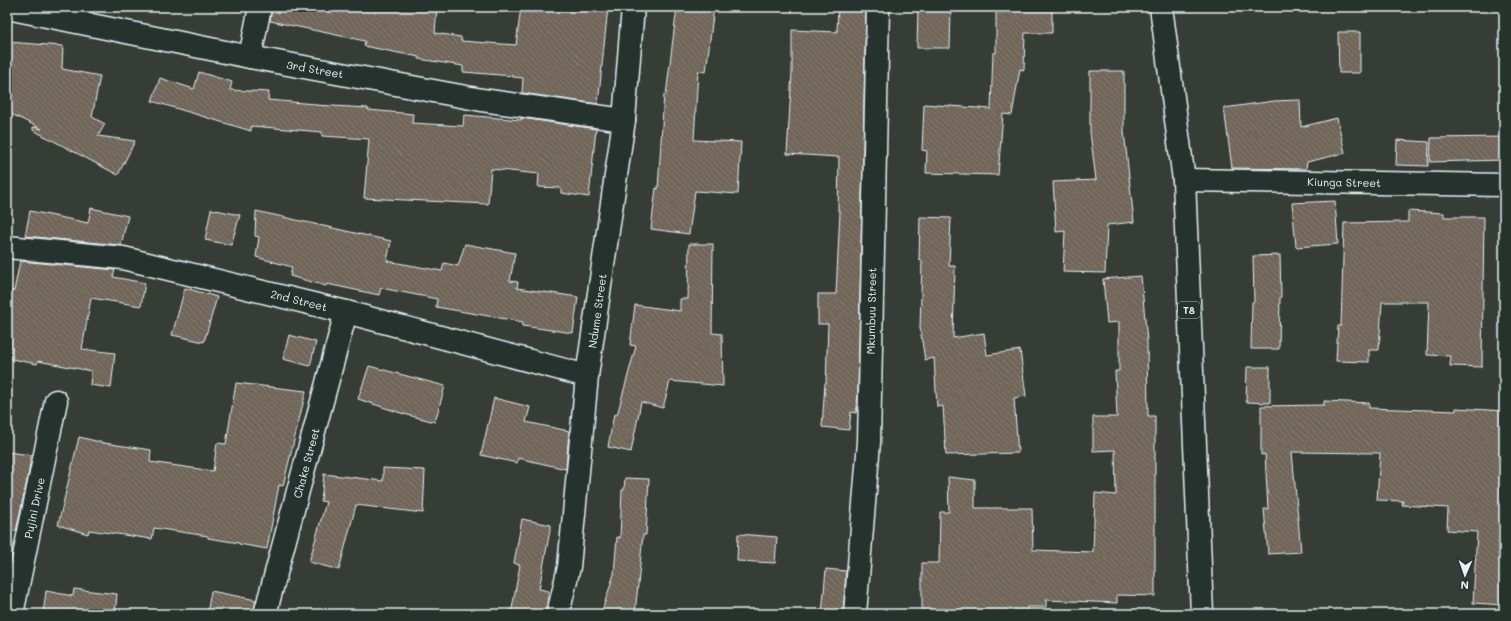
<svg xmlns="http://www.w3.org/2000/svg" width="1511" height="621" font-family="Mali,sans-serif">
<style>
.building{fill:url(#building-back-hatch);stroke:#e8f1f8}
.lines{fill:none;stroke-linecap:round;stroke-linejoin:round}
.minor-casing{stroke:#e8f1f8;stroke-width:25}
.highway-casing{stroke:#e8f1f8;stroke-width:25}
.minor{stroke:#26332d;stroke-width:22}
.highway{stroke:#26332d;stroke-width:22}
.labels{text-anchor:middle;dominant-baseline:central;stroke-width:4;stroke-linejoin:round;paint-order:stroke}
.shield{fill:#26332d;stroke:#aeb8bb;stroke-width:1}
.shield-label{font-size:10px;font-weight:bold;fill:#e8f1f8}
.street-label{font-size:11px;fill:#e8f1f8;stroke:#26332d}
</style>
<defs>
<pattern id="building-back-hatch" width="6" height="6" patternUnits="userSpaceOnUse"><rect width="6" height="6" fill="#6f6558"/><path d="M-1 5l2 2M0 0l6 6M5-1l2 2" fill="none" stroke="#847c71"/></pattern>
</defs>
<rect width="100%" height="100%" fill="#353d36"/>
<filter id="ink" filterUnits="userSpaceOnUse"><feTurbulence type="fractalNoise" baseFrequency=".025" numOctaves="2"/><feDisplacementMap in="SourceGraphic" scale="8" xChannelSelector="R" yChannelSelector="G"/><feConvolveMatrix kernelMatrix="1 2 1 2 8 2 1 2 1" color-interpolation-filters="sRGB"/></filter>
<g filter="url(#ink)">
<!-- building -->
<g class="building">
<polygon points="272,7 437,7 435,33 461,37 461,41 516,45 521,7 608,7 598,104 522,93 523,78 513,77 513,76 463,72 463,66 419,59 419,57 364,46 365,41 270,21"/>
<polygon points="677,7 714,7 706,72 698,71 694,140 741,142 738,194 695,191 689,234 651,229 656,188 658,189 664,94 666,95"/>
<polygon points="838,7 866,7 858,393 856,413 851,412 849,430 822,427 825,383 826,383 828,324 818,324 818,294 836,294 840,212 838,211 839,157 787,154 792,72 792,30 837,32"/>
<polygon points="918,7 951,7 950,48 917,48"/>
<polygon points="996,7 1052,7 1052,33 1025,33 1024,70 1020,69 1012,115 1003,114 998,175 926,173 927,151 922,150 924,104 991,109 993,53 996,53"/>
<polygon points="1338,32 1360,32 1360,73 1339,73"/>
<polygon points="7,42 63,46 62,69 100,76 92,117 105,124 98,136 135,141 118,175 33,130 33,127 42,129 7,112"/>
<polygon points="1090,71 1124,71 1124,131 1134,222 1107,225 1105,273 1063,272 1065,231 1056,232 1053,182 1096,180 1090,132"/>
<polygon points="199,72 232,82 230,90 269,92 268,100 315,104 315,105 368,108 368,110 413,114 412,123 463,126 464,115 521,120 521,118 596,129 589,197 561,193 561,188 538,187 539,174 491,169 488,204 364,198 369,139 322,136 322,132 251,126 251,131 152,101 160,78 194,89"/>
<polygon points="1300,100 1301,127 1337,118 1345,153 1307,162 1306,169 1232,168 1224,108 1274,101"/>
<polygon points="1504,137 1504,160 1430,162 1431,138"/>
<polygon points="1397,140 1429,142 1428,166 1396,165"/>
<polygon points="1335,201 1338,244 1296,247 1292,203"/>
<polygon points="91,208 128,216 121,245 25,236 30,211 88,223"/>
<polygon points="211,209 240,215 231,245 205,240"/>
<polygon points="256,211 391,241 387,261 442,271 444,263 458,266 465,244 515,253 510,281 518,282 517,288 578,297 573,333 522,326 523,322 436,307 437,299 381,288 379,295 327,284 326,286 290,276 292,267 256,257 259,237 255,236"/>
<polygon points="1408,211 1444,213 1444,217 1484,217 1482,367 1450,366 1451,356 1427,355 1429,302 1382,302 1379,350 1369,350 1369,362 1336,361 1338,326 1341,326 1344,223 1408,222"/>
<polygon points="920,217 951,218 949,266 955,266 953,338 984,333 987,355 1020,350 1026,396 1014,398 1018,453 946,455 943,406 937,407 934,358 925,360 920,328 922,260 919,260"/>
<polygon points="689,244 713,244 712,333 722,334 723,386 670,381 663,408 641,402 631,452 608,447 614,414 617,415 636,346 630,345 635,305 680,311 680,299 688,299"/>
<polygon points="1280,255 1281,297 1280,297 1279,349 1251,349 1252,302 1254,302 1253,256"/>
<polygon points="20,261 115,270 113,277 145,283 141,306 91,298 82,349 115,353 111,388 90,385 91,371 38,361 37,364 7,358 7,290 14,291"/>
<polygon points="1141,276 1147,341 1148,416 1155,416 1155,596 1117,595 1117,603 1046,600 1046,607 1027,607 1027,614 922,614 922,563 939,563 940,512 949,512 948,477 975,480 975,508 1032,508 1033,550 1093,552 1095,493 1116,495 1115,450 1093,451 1093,417 1117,417 1115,371 1119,371 1119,322 1107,323 1103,279"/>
<polygon points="185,288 217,297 204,342 172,335"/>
<polygon points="289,335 316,342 310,366 283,359"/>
<polygon points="369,366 445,386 435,422 404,414 358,399"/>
<polygon points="1247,367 1270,367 1270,403 1246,402"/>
<polygon points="236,383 306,391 283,486 279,485 267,549 239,544 239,543 208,538 208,536 154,528 152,539 89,530 88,534 58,525 79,437 104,443 151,450 150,462 213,471 217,443 226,444"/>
<polygon points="494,398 530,407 526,422 569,431 566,469 518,458 517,463 481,455"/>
<polygon points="1324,401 1369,403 1369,408 1456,411 1456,408 1504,411 1504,605 1473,603 1477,532 1447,530 1448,508 1402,505 1403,501 1377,500 1380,453 1292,452 1301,552 1268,554 1264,509 1268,509 1265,454 1261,455 1261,406 1324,405"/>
<polygon points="7,452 31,455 29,471 16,531 7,530"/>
<polygon points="383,468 425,470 423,513 356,505 339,570 309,562 326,502 321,501 324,474 383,481"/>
<polygon points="625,478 649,479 646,535 643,535 635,614 601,614 614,574 617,537 620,538 622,490 624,490"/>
<polygon points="522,519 551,525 539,589 549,591 545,614 511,614 520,565 514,563"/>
<polygon points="738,534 777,537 775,563 737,561"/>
<polygon points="826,569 846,571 843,614 822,614"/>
<polygon points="74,589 117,594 115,614 43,614 46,591 73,596"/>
<polygon points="211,591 256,600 253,614 207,614"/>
</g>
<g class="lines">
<defs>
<g id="minor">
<polyline points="7,8 250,57 482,100 624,120"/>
<polyline points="250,57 260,7"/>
<polyline points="1184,180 1504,185"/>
<polyline points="7,247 123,258 346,312 587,376"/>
<polyline points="12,614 56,401"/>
<polyline points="265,614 346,312"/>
<polyline points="558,614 569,567 587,376 624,120 633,7"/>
<polyline points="855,614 869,442 878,7"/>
</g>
<polyline id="highway" points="1161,7 1184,180 1202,614"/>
</defs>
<!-- minor casing -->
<use href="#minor" class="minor-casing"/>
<!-- highway casing -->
<use href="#highway" class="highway-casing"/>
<!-- minor -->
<use href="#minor" class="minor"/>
<!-- highway -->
<use href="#highway" class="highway"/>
</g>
</g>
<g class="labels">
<!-- shield labels -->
<rect class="shield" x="1178" y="302" width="22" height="16" rx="3"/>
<g class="shield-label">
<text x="1189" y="310">T8</text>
</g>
<!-- street labels -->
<g class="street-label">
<text transform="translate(315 69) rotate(10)">3rd Street</text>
<text transform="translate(1344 182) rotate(1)">Kiunga Street</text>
<text transform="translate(299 300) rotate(14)">2nd Street</text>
<text transform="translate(597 311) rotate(-82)">Ndume Street</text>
<text transform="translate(871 311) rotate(-89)">Mkumbuu Street</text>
<text transform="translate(306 463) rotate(-75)">Chake Street</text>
<text transform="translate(34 508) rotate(-78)">Pujini Drive</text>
</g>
</g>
<!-- margin -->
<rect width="1511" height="621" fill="none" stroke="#26332d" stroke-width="24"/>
<rect x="12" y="12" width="1487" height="597" fill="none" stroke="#e8f1f8" stroke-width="1.5" filter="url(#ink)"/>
<!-- north arrow -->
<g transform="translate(1465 575) rotate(182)" stroke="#26332d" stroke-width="3" paint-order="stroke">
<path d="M0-3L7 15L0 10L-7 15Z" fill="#e8f1f8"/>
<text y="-6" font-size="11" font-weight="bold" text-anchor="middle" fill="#e8f1f8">N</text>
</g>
</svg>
